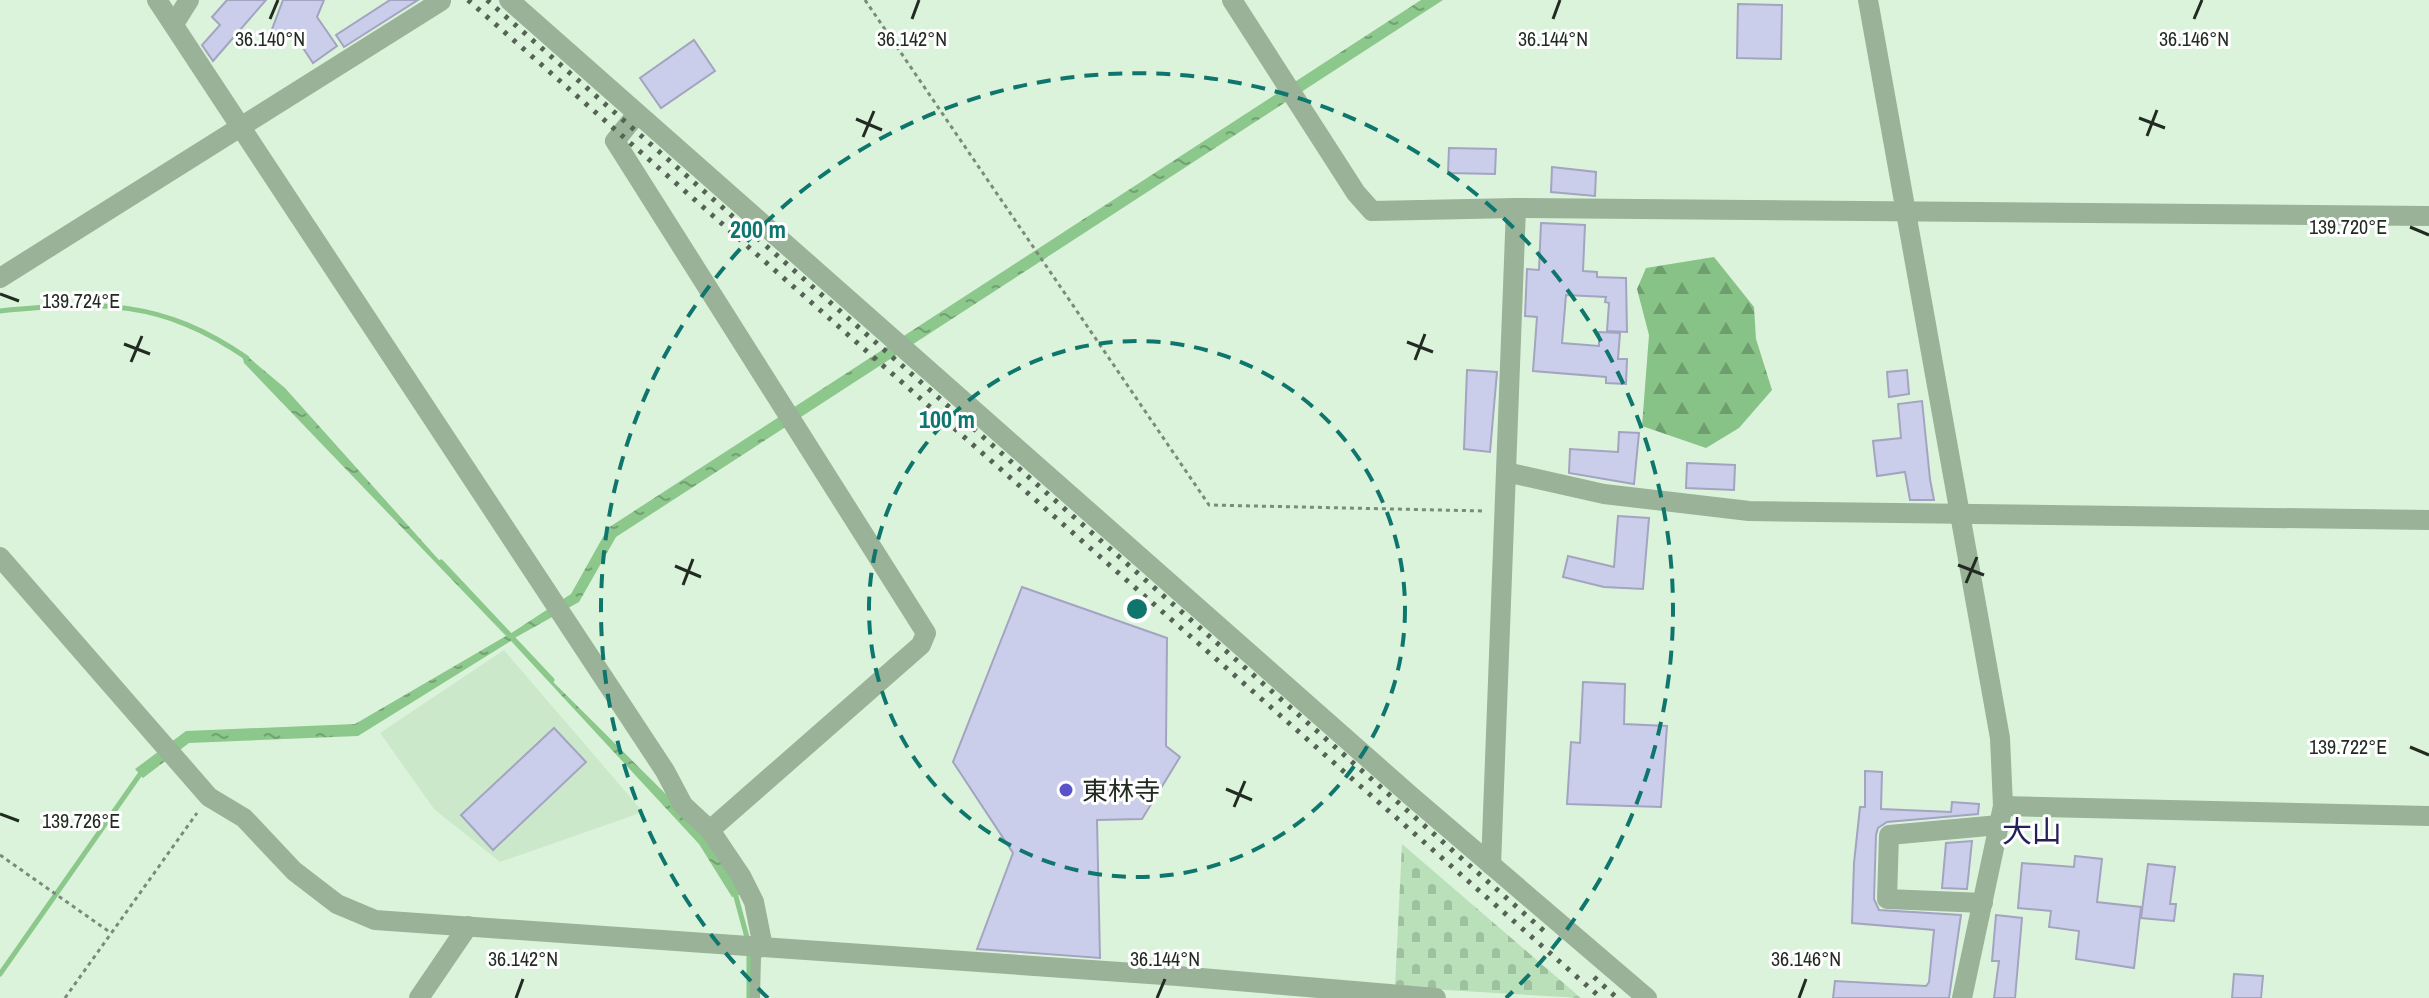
<svg xmlns="http://www.w3.org/2000/svg" width="2429" height="998" font-family="'Archivo Narrow','Noto Sans JP',sans-serif">
<style>
.built{fill:#cce8cb}
.forest{fill:url(#forest-firs)}
.cemetery{fill:url(#cemetery-stones)}
.water{fill:url(#water-ripples)}
.lines{fill:none;stroke-linecap:round;stroke-linejoin:round}
.stream{stroke:#8cc78b;stroke-width:5}
.building{fill:#cbceeb;stroke:#a2a4c0;stroke-width:2}
.path{stroke:#7b8b7b;stroke-width:3;stroke-dasharray:4 4;stroke-linecap:butt}
.lane{stroke:#99b298;stroke-width:10}
.street{stroke:#99b298;stroke-width:20}
.rail{stroke:#556255;stroke-width:5;stroke-dasharray:4 8;stroke-linecap:butt}
.ticks{fill:none;stroke:#222b22;stroke-width:3}
.ring{fill:none;stroke:#0f766e;stroke-width:4;stroke-dasharray:14 10}
.poi-dot{fill:#5c53cb;stroke:#fff;stroke-width:3}
.labels{text-anchor:middle;dominant-baseline:central;stroke-width:6;stroke-linejoin:round;paint-order:stroke}
.poi-label{font-size:26px;fill:#222b22;stroke:#fff;text-anchor:start}
.quarter-label{font-size:30px;fill:#24205a;stroke:#fff}
.ticks-label{font-size:20px;text-anchor:middle;fill:#222b22;stroke:#fff;stroke-width:6;stroke-linejoin:round;paint-order:stroke}
.centre{fill:#0f766e;stroke:#fff;stroke-width:4}
.ring-label{font-size:24px;text-anchor:middle;font-weight:bold;fill:#0f766e;stroke:#fff;stroke-width:6;stroke-linejoin:round;paint-order:stroke}
</style>
<defs>
<pattern id="forest-firs" width="22" height="20" patternUnits="userSpaceOnUse" patternTransform="scale(2)"><rect width="22" height="20" fill="#87c286"/><path d="M5 1l3.5 6h-7zM16 11l3.5 6h-7z" fill="#6e9e6d"/></pattern>
<pattern id="cemetery-stones" width="16" height="16" patternUnits="userSpaceOnUse" patternTransform="scale(2)"><rect width="16" height="16" fill="#b9e0b8"/><path d="M2 7V4a2 2 0 0 1 4 0v3zM10 15v-3a2 2 0 0 1 4 0v3z" fill="#9fc09e"/></pattern>
<pattern id="water-ripples" width="26" height="14" patternUnits="userSpaceOnUse" patternTransform="scale(2)"><rect width="26" height="14" fill="#8cc78b"/><path d="M2 4q2-2 4 0t4 0M15 11q2-2 4 0t4 0" fill="none" stroke="#72a271"/></pattern>
</defs>
<rect width="100%" height="100%" fill="#dcf3db"/>
<!-- built -->
<polygon class="built" points="504,650 643,812 500,862 434,809 380,733"/>
<!-- forest -->
<polygon class="forest" points="1714,257 1754,307 1756,339 1772,390 1739,428 1706,448 1642,426 1649,335 1637,289 1646,268"/>
<!-- cemetery -->
<polygon class="cemetery" points="1402,844 1581,998 1395,987"/>
<!-- water -->
<polygon class="water" points="1421,0 1443,0 616,537 579,602 511,640 709,837 742,894 732,897 699,844 511,641 358,736 189,743 143,778 135,769 186,731 355,724 506,636 244,363 241,351 285,388 507,636 571,594 608,528"/>
<g class="lines">
<!-- stream -->
<g class="stream">
<path d="M0,311C100,301 161,299 247,358"/>
<polyline points="441,562 552,680"/>
<polyline points="735,893 748,941"/>
<polyline points="749,951 749,998"/>
<polyline points="0,974 143,770"/>
</g>
</g>
<!-- building -->
<g class="building">
<polygon points="227,0 266,0 213,61 202,45 220,25 212,17"/>
<polygon points="283,0 324,0 317,17 337,46 313,63 299,42 271,32"/>
<polygon points="390,0 418,0 344,47 336,35"/>
<polygon points="1738,4 1782,5 1781,59 1737,58"/>
<polygon points="694,40 715,71 661,108 640,78"/>
<polygon points="1449,148 1496,149 1495,174 1448,173"/>
<polygon points="1552,167 1596,172 1595,196 1551,192"/>
<polygon points="1541,223 1585,225 1583,271 1597,272 1597,277 1626,278 1627,332 1607,331 1609,303 1605,302 1606,297 1566,295 1562,343 1599,346 1599,332 1620,333 1618,359 1627,359 1626,384 1606,383 1606,377 1533,371 1537,317 1525,316 1527,269 1539,270"/>
<polygon points="1467,370 1497,372 1490,452 1464,449"/>
<polygon points="1907,370 1909,394 1889,397 1887,372"/>
<polygon points="1922,401 1930,479 1934,500 1910,500 1905,472 1877,476 1873,441 1901,438 1898,404"/>
<polygon points="1619,432 1639,433 1634,484 1569,473 1570,449 1618,452"/>
<polygon points="1687,463 1735,465 1734,490 1686,488"/>
<polygon points="1618,516 1649,518 1643,589 1604,587 1563,577 1568,556 1614,567"/>
<polygon points="1022,587 1167,638 1166,746 1180,757 1142,819 1097,820 1100,958 977,949 1013,853 953,762"/>
<polygon points="1583,682 1625,684 1624,724 1667,726 1661,807 1567,804 1571,742 1580,743"/>
<polygon points="554,728 586,762 493,850 461,815"/>
<polygon points="1865,771 1882,772 1881,809 1951,812 1952,802 1979,804 1978,814 1887,822 1878,828 1876,835 1874,899 1879,910 1961,915 1949,998 1833,998 1835,981 1926,986 1929,982 1934,930 1852,923 1854,863 1860,807 1865,807"/>
<polygon points="1972,841 1967,889 1942,888 1946,843"/>
<polygon points="2075,856 2102,859 2097,902 2141,907 2134,968 2076,959 2079,931 2049,927 2051,911 2018,908 2022,863 2074,867"/>
<polygon points="2148,864 2175,867 2170,904 2176,904 2174,921 2141,918"/>
<polygon points="1996,915 2022,918 2015,998 1994,998 1999,961 1992,961"/>
<polygon points="2234,974 2263,976 2261,998 2232,998"/>
</g>
<g class="lines">
<!-- path -->
<g class="path">
<polyline points="865,0 1209,505 1485,511"/>
<polyline points="0,855 111,933"/>
<polyline points="65,998 197,813"/>
</g>
<!-- lane -->
<polyline class="lane" points="755,998 756,957 763,947"/>
<!-- street -->
<g class="street">
<polyline points="157,0 665,771 683,805 710,830 741,876 754,902 763,947"/>
<polyline points="509,0 1412,797 1647,998"/>
<polyline points="1232,0 1356,193 1372,211 1516,208 2429,216"/>
<polyline points="1868,0 2000,738 2003,806 1962,998"/>
<polyline points="174,24 189,0"/>
<polyline points="636,115 615,141 926,633 921,645 710,830"/>
<polyline points="0,278 441,1"/>
<polyline points="1506,472 1604,494 1749,511 2429,520"/>
<polyline points="0,557 209,797 244,818 294,871 337,904 375,920 1178,976 1436,998"/>
<polyline points="2003,806 2429,816"/>
<polyline points="1491,865 1516,208"/>
<polyline points="1983,903 1887,899 1889,835 1999,825"/>
<polyline points="419,998 468,926"/>
</g>
<!-- rail -->
<g class="rail">
<polyline points="468,0 1601,998"/>
<polyline points="487,0 1544,931"/>
<polyline points="1594,977 1617,998"/>
</g>
</g>
<!-- ticks -->
<path class="ticks" d="M270,19L278,0M912,19L919,0M1553,19L1560,0M2194,19L2202,0M2139,118L2165,128M856,119L882,130M2147,136L2157,110M863,137L874,111M2410,227L2429,235M0,294L19,301M1407,342L1433,352M124,344L150,354M1415,360L1425,334M131,362L142,336M1958,565L1984,575M675,566L701,577M1966,583L1977,557M683,585L693,559M2410,747L2429,755M1226,789L1252,800M1234,807L1245,781M0,814L19,821M516,998L523,979M1157,998L1165,979M1799,998L1806,979"/>
<!-- distance rings -->
<g class="ring">
<circle cx="1137" cy="609" r="268"/>
<path d="M768 998A536 536 0 1 1 1506 998"/>
</g>
<!-- markers -->
<circle class="poi-dot" cx="1066" cy="790" r="8"/>
<g class="labels">
<!-- poi labels -->
<g class="poi-label">
<text x="1082" y="790">東林寺</text>
</g>
<!-- quarter labels -->
<g class="quarter-label">
<text x="2032" y="831">大山</text>
</g>
</g>
<g class="ticks-label">
<text x="270" y="46">36.140°N</text>
<text x="912" y="46">36.142°N</text>
<text x="1553" y="46">36.144°N</text>
<text x="2194" y="46">36.146°N</text>
<text x="2348" y="234">139.720°E</text>
<text x="81" y="308">139.724°E</text>
<text x="2348" y="754">139.722°E</text>
<text x="81" y="828">139.726°E</text>
<text x="523" y="966">36.142°N</text>
<text x="1165" y="966">36.144°N</text>
<text x="1806" y="966">36.146°N</text>
</g>
<circle cx="1137" cy="609" r="12" class="centre"/>
<g class="ring-label">
<text x="758" y="238">200 m</text>
<text x="947" y="428">100 m</text>
</g>
</svg>
